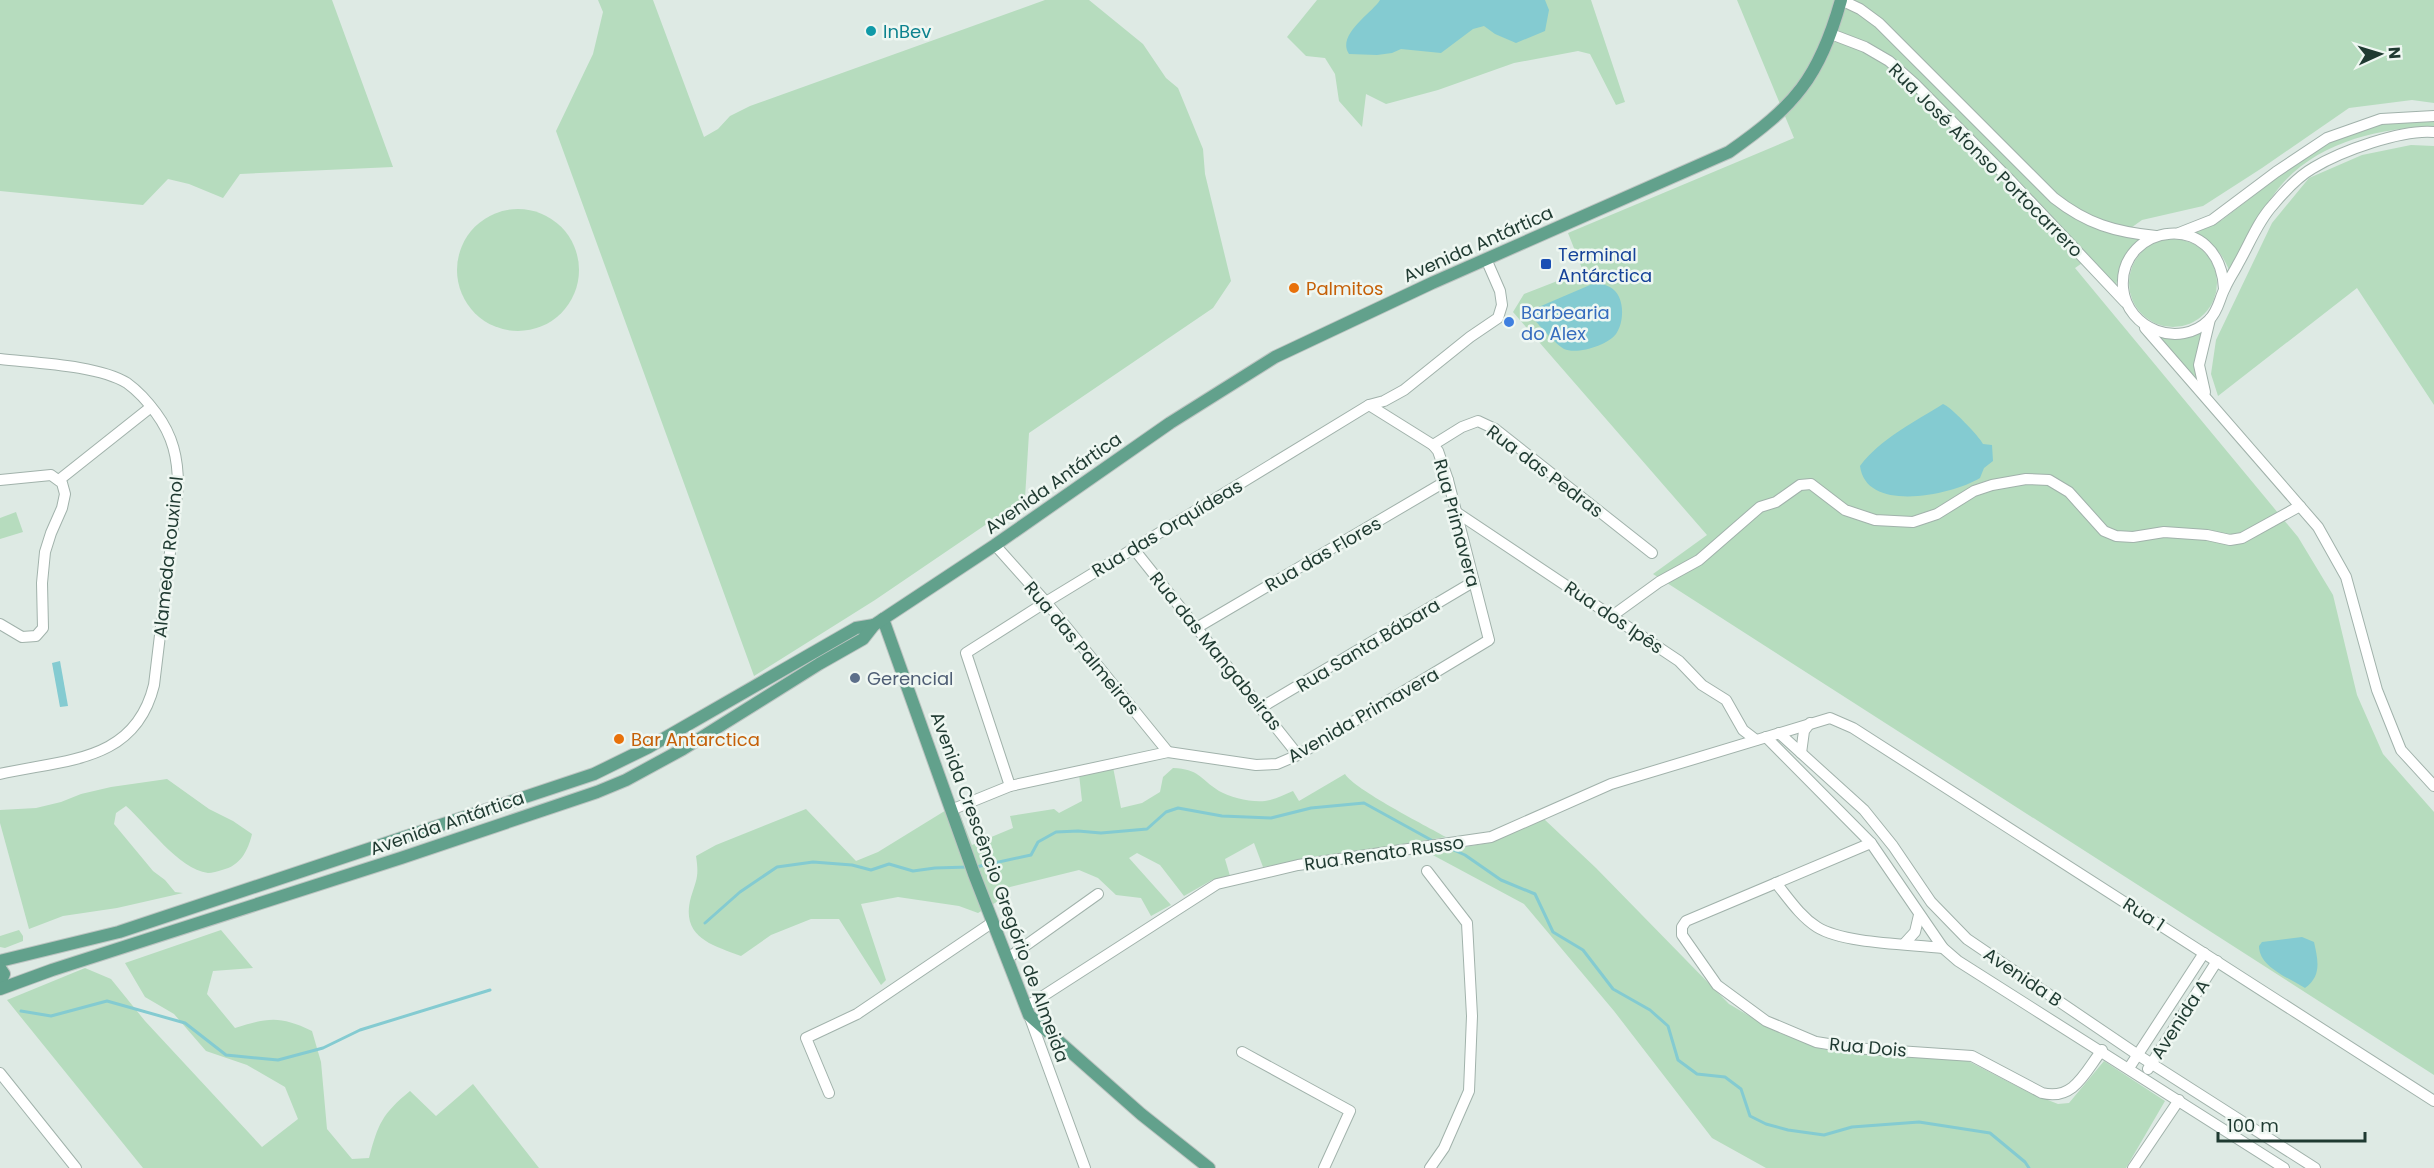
<svg xmlns="http://www.w3.org/2000/svg" width="2434" height="1168" font-family="Poppins,sans-serif">
<style>
.green{fill:#b6dcbe}
.water{fill:#84cbd1}
.lines{fill:none;stroke-linecap:round;stroke-linejoin:round}
.stream{stroke:#84cbd1;stroke-width:3}
.minor-casing{stroke:#a1b2ab;stroke-width:12}
.major-casing{stroke:#bcc4c1;stroke-width:14}
.minor{stroke:#fff;stroke-width:10}
.major{stroke:#62a18c;stroke-width:12}
.culture-dot{fill:#0f9aa8;stroke:#eff7f2;stroke-width:2}
.transit-dot{fill:#1a4fb4;stroke:#eff7f2;stroke-width:2}
.food-dot{fill:#e8710a;stroke:#eff7f2;stroke-width:2}
.shop-dot{fill:#3f7fe0;stroke:#eff7f2;stroke-width:2}
.service-dot{fill:#5c6f8a;stroke:#eff7f2;stroke-width:2}
.labels{text-anchor:middle;dominant-baseline:central;stroke-width:5;stroke-linejoin:round;paint-order:stroke}
.culture-label{font-size:18px;fill:#0d838f;stroke:#eff7f2;text-anchor:start}
.street-label{font-size:18px;fill:#1f3a31;stroke:#eff7f2}
.transit-label{font-size:18px;fill:#164399;stroke:#eff7f2;text-anchor:start}
.food-label{font-size:18px;fill:#c56008;stroke:#eff7f2;text-anchor:start}
.shop-label{font-size:18px;fill:#366cbe;stroke:#eff7f2;text-anchor:start}
.service-label{font-size:18px;fill:#4e5e75;stroke:#eff7f2;text-anchor:start}
</style>
<rect width="100%" height="100%" fill="#deeae4"/>
<!-- green -->
<g class="green">
<polygon points="0,0 332,0 393,167 240,174 223,198 189,184 168,179 143,205 0,191"/>
<polygon points="598,0 653,0 704,137 718,129 730,116 750,106 1045,0 1089,0 1143,44 1166,78 1178,88 1203,149 1205,174 1231,281 1213,308 1029,433 1025,498 875,600 754,676 556,131 593,54 603,12"/>
<polygon points="1317,0 1591,0 1625,102 1616,105 1590,54 1578,51 1514,63 1438,90 1386,104 1366,94 1362,127 1339,101 1335,74 1325,58 1306,56 1287,37"/>
<path d="M1737,0H2434V103L2412,100L2349,108L2262,168L2203,206L2142,220L2121,235L2139,239C2124,253 2118,269 2116,288L2088,259L2075,268L2298,537L2333,595L2357,695L2383,754L2434,812V1075L1653,574L1707,535L1513,312L1524,294L1583,271L1568,233L1794,138Z"/>
<path d="M2434,118V127C2376,127 2307,145 2272,197C2256,221 2243,247 2230,273C2223,253 2213,243 2195,232L2222,220L2313,150L2366,127L2394,121Z"/>
<polygon points="2411,145 2434,146 2434,405 2357,288 2218,396 2211,374 2216,340 2272,223 2309,178 2362,155"/>
<circle cx="518" cy="270" r="61"/>
<circle cx="2173" cy="283" r="44"/>
<polygon points="2204,331 2198,386 2156,336 2178,339"/>
<polygon points="16,512 23,532 0,539 0,518"/>
<path d="M1113,767L1121,808L1142,803L1160,792L1163,777L1173,768C1199,769 1199,778 1219,791C1232,798 1256,804 1270,800C1278,798 1285,794 1293,791L1299,801L1345,774C1354,789 1426,826 1446,837L1263,867L1254,843L1225,859L1230,876L1212,880L1184,896L1160,865L1137,853L1129,858L1171,905L1151,916L1141,898L1116,895L1098,878L1079,870L1006,888L1000,900L978,913L959,906L898,897L861,904L886,980L881,985L839,919H811L771,935L741,956C711,945 680,937 691,897C697,878 699,876 696,856L716,845L806,809L856,861L878,852L956,804L972,845L1013,828L1010,816L1054,809L1059,813L1082,801L1079,774Z"/>
<path d="M167,779L209,809L233,821L252,834C248,851 240,866 222,870C218,871 212,873 208,873C178,869 148,825 126,806L116,813L114,824L153,871L165,880L175,892L183,893L117,908L63,916L29,929L0,823V810L36,808L61,802L81,794L111,787Z"/>
<polygon points="1544,819 1596,868 1729,1004 1775,1031 1822,1049 1968,1061 2030,1093 2058,1104 2069,1103 2104,1061 2165,1101 2126,1168 1766,1168 1712,1138 1614,1011 1524,904 1429,853 1488,843"/>
<polygon points="19,930 23,936 23,941 5,948 0,947 0,936"/>
<path d="M221,930L253,968L213,971L207,994L235,1028C268,1018 279,1015 312,1031L321,1062L327,1129L352,1159L369,1158C378,1124 382,1114 410,1091L436,1116L473,1084L539,1168H143L7,1000L85,968L111,979L145,1021L262,1147L298,1119L285,1087L247,1065L206,1051L174,1014L145,997L125,963Z"/>
</g>
<!-- water -->
<g class="water">
<path d="M1380,0H1545L1549,10L1545,31L1516,43L1495,34L1484,26L1473,29L1441,53L1401,49L1392,53L1377,55L1349,54C1336,35 1372,13 1380,0Z"/>
<path d="M1597,282C1602,284 1610,286 1614,290C1625,300 1624,323 1616,334C1608,345 1577,355 1564,349C1555,344 1535,320 1527,312Z"/>
<path d="M1943,404C1950,406 1980,437 1983,444L1992,445L1993,461L1984,468L1980,478C1952,495 1866,514 1860,466C1880,439 1916,421 1943,404Z"/>
<polygon points="60,661 68,706 60,707 52,663"/>
<path d="M2302,937L2314,942C2318,960 2322,976 2305,988C2289,978 2259,967 2259,946L2262,942Z"/>
</g>
<g class="lines">
<!-- stream -->
<g class="stream">
<polyline points="1447,847 1465,855 1501,880 1535,894 1553,932 1583,950 1613,989 1650,1010 1668,1026 1678,1060 1697,1074 1725,1077 1741,1089 1750,1116 1766,1124 1788,1130 1824,1135 1852,1127 1919,1122 1990,1133 2025,1162 2029,1168"/>
<polyline points="976,867 1031,855 1038,842 1056,832 1078,831 1101,833 1147,829 1166,812 1178,808 1222,816 1271,818 1311,808 1364,803 1433,841"/>
<polyline points="705,923 740,892 777,867 813,862 852,865 871,870 889,864 913,871 935,868 969,867"/>
<polyline points="21,1011 51,1016 107,1001 185,1023 226,1055 278,1060 323,1048 360,1030 490,990"/>
</g>
<defs>
<g id="minor">
<path d="M1841,0L1860,9L1879,23L2054,198C2087,224 2115,232 2156,236"/>
<polyline points="1831,34 1865,47 1889,61 1915,84 2010,180 2125,302"/>
<polyline points="2179,233 2212,220 2276,172 2327,138 2381,119 2434,116"/>
<path d="M2224,289C2220,208 2118,223 2123,288C2127,330 2180,349 2209,320C2219,310 2219,299 2225,288C2229,279 2234,272 2238,264C2249,245 2258,221 2273,205C2283,193 2299,176 2313,168C2341,151 2402,129 2434,132"/>
<polyline points="2145,328 2318,527 2346,577 2377,690 2401,750 2434,786"/>
<path d="M0,359C35,363 98,365 127,383C138,391 148,402 156,413C173,436 178,458 178,486L154,685C135,763 65,759 0,774"/>
<polyline points="2205,392 2199,365 2210,319"/>
<polyline points="1433,445 1462,427 1478,421 1495,429 1652,553"/>
<polyline points="0,480 51,475 62,483 65,494 62,508 51,533 45,552 42,583 43,628 36,636 22,637 0,624"/>
<polyline points="59,480 151,407"/>
<polyline points="1456,512 1679,661 1702,685 1726,700 1743,730 1756,740"/>
<polyline points="995,545 1046,602 1168,752"/>
<polyline points="1133,548 1298,755"/>
<polyline points="1612,616 1659,582 1699,560 1760,507 1776,502 1800,485 1811,484 1845,510 1875,520 1913,522 1937,514 1974,491 1992,485 2026,479 2049,480 2069,492 2104,531 2116,536 2133,537 2164,532 2207,535 2230,540 2242,538 2300,506"/>
<polyline points="1198,627 1448,480"/>
<polyline points="1262,707 1473,582"/>
<polyline points="1779,733 1864,810 1893,846 1931,902 1967,939 2138,1055 2315,1168"/>
<polyline points="1766,737 1871,843 1943,948 1958,961 2284,1168"/>
<polyline points="1801,753 1804,731 1810,723"/>
<polyline points="1010,786 966,653 1046,602 1369,405 1384,401 1404,390 1470,337 1498,318 1502,305 1500,291 1486,259"/>
<polyline points="951,810 1010,786 1168,752 1256,765 1277,764 1298,755 1489,640 1448,480 1438,451 1433,445 1369,405"/>
<path d="M1871,843L1686,921L1682,927V935L1717,985L1766,1021L1816,1042L1853,1048L1972,1056L2042,1093C2074,1101 2085,1072 2102,1050"/>
<polyline points="1427,871 1467,923 1472,1016 1469,1091 1444,1148 1430,1168"/>
<path d="M1776,883C1789,899 1800,916 1817,927C1844,944 1910,944 1943,948"/>
<polyline points="1904,944 1915,932 1919,915"/>
<polyline points="1008,958 1098,894"/>
<polyline points="1026,1007 1217,884 1298,865 1491,837 1611,784 1830,718 1853,728 2434,1101"/>
<polyline points="1029,1015 1085,1168"/>
<polyline points="1242,1052 1350,1111 1324,1168"/>
<polyline points="2129,1068 2204,953"/>
<polyline points="2148,1069 2217,961"/>
<polyline points="0,1073 76,1168"/>
<polyline points="829,1093 806,1038 857,1014 993,922"/>
<polyline points="2133,1168 2179,1100"/>
</g>
<g id="major">
<polyline points="883,619 974,874 1029,1015 1141,1114 1209,1168"/>
<polyline points="0,961 119,932 594,774 649,747 856,628 874,625"/>
<polyline points="0,968 4,974 0,983"/>
<path d="M0,989L52,970L401,858L597,792L626,780L683,749L819,664L863,639L874,625L995,545L1170,423L1275,357L1432,283L1729,152C1795,106 1819,78 1841,0"/>
</g>
</defs>
<!-- minor casing -->
<use href="#minor" class="minor-casing"/>
<!-- major casing -->
<use href="#major" class="major-casing"/>
<!-- minor -->
<use href="#minor" class="minor"/>
<!-- major -->
<use href="#major" class="major"/>
</g>
<!-- markers -->
<circle class="culture-dot" cx="871" cy="31" r="6"/>
<rect class="transit-dot" x="1540" y="258" width="12" height="12" rx="3"/>
<g class="food-dot">
<circle cx="1294" cy="288" r="6"/>
<circle cx="619" cy="739" r="6"/>
</g>
<circle class="shop-dot" cx="1509" cy="322" r="6"/>
<circle class="service-dot" cx="855" cy="678" r="6"/>
<g class="labels">
<!-- culture labels -->
<g class="culture-label">
<text x="883" y="31">InBev</text>
</g>
<!-- street labels -->
<g class="street-label">
<text transform="translate(1986 160) rotate(45)">Rua José Afonso Portocarrero</text>
<text transform="translate(1478 244) rotate(-24)">Avenida Antártica</text>
<text transform="translate(1545 471) rotate(37)">Rua das Pedras</text>
<text transform="translate(1053 483) rotate(-35)">Avenida Antártica</text>
<text transform="translate(1457 523) rotate(75)">Rua Primavera</text>
<text transform="translate(1167 528) rotate(-31)">Rua das Orquídeas</text>
<text transform="translate(1323 554) rotate(-30)">Rua das Flores</text>
<text transform="translate(168 557) rotate(-84)">Alameda Rouxinol</text>
<text transform="translate(1614 617) rotate(34)">Rua dos Ipês</text>
<text transform="translate(1368 645) rotate(-31)">Rua Santa Bábara</text>
<text transform="translate(1082 648) rotate(50)">Rua das Palmeiras</text>
<text transform="translate(1216 651) rotate(51)">Rua das Mangabeiras</text>
<text transform="translate(1363 715) rotate(-30)">Avenida Primavera</text>
<text transform="translate(447 823) rotate(-19)">Avenida Antártica</text>
<text transform="translate(1384 853) rotate(-8)">Rua Renato Russo</text>
<text transform="translate(1000 887) rotate(70)">Avenida Crescêncio Gregório de Almeida</text>
<text transform="translate(2144 914) rotate(33)">Rua 1</text>
<text transform="translate(2023 977) rotate(34)">Avenida B</text>
<text transform="translate(2180 1019) rotate(-57)">Avenida A</text>
<text transform="translate(1868 1047) rotate(5)">Rua Dois</text>
</g>
<!-- transit labels -->
<g class="transit-label">
<text x="1558" y="254">Terminal<tspan x="1558" dy="21">Antárctica</tspan></text>
</g>
<!-- food labels -->
<g class="food-label">
<text x="1306" y="288">Palmitos</text>
<text x="631" y="739">Bar Antarctica</text>
</g>
<!-- shop labels -->
<g class="shop-label">
<text x="1521" y="312">Barbearia<tspan x="1521" dy="21">do Alex</tspan></text>
</g>
<!-- service labels -->
<g class="service-label">
<text x="867" y="678">Gerencial</text>
</g>
</g>
<!-- north arrow -->
<g transform="translate(2380 54) rotate(86)" stroke="#eff7f2" stroke-width="4.5" paint-order="stroke">
<path d="M0-4.5L10 22L0 15L-10 22Z" fill="#1f3a31"/>
<text y="-9" font-size="16" font-weight="bold" text-anchor="middle" fill="#1f3a31">N</text>
</g>
<!-- scale -->
<path d="M2218 1132v9h147v-9" fill="none" stroke="#1f3a31" stroke-width="3"/>
<text x="2227" y="1132" font-size="18" fill="#1f3a31" stroke="#eff7f2" stroke-width="4.5" paint-order="stroke">100 m</text>
</svg>
